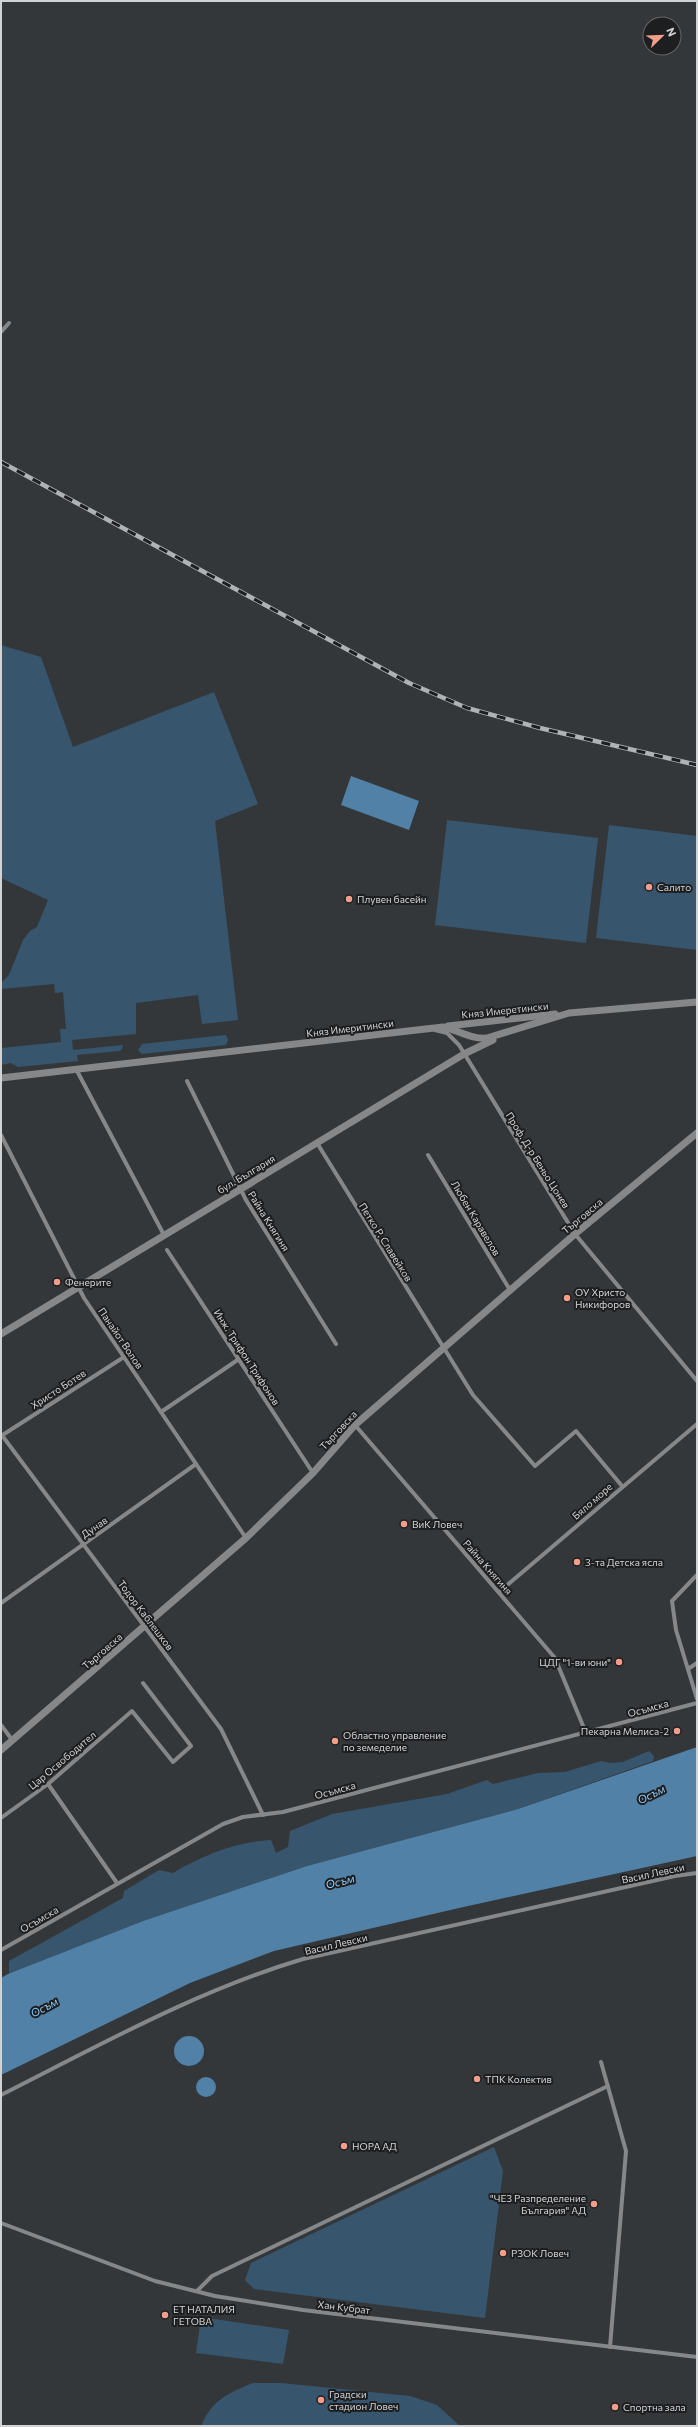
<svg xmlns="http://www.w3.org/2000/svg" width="698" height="2427" font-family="Commissioner,sans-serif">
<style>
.green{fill:#37566e}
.water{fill:#5181a7}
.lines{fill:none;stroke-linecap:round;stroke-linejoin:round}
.minor{stroke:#858788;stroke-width:4}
.tertiary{stroke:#858788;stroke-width:7}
.rail-casing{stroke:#b0b3b5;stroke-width:4.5}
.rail{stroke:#1d1e20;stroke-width:3;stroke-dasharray:9;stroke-linecap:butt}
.poi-dot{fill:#f49d8b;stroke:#1d1e20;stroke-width:1.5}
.labels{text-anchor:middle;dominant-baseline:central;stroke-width:4;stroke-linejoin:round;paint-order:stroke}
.poi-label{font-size:10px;fill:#d0d2d4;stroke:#1d1e20;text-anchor:start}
.street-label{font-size:10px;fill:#d0d2d4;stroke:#1d1e20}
.water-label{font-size:11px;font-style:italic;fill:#92cbf8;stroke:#1d1e20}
</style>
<rect width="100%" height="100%" fill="#34373a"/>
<!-- green -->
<g class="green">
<polygon points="1,645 41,657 73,747 214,692 258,804 215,821 238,1020 202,1024 198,995 136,1003 136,1034 72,1040 73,1050 123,1045 122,1049 119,1051 77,1055 78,1061 18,1067 11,1063 1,1065 1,1048 61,1042 60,1029 66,1029 63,992 55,993 54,984 1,989 1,983 9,975 23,940 30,931 37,927 48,900 1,878"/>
<polygon points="447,820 598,838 586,943 435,925"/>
<polygon points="609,825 697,836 697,950 596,938"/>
<polygon points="226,1035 228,1040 226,1045 142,1054 138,1050 142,1044"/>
<path d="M649,1751L654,1756L653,1761L518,1809L307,1866L143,1921L9,1974V1961L123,1898L124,1891L159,1870L173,1873C203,1855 236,1842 271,1840L276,1853L288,1847L290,1831L332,1814L447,1794L487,1780L493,1784L538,1773L565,1772L601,1761L610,1763L623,1762Z"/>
<polygon points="494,2147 503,2171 485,2318 254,2289 245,2280 251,2263"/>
<polygon points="201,2317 289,2330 283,2364 196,2353"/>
<path d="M253,2383H281L410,2396L437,2405L460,2426H201C212,2400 228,2393 253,2383Z"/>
</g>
<!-- water -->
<g class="water">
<polygon points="351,776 419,801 409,830 341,805"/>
<polygon points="697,1747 697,1856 459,1908 274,1951 190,1983 1,2075 1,1978 8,1974 143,1921 307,1866 518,1809"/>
<circle cx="189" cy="2051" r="15"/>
<circle cx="206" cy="2087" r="10"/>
</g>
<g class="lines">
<!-- minor -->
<g class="minor">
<polyline points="1,332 9,323"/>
<polyline points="435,1030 447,1033 459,1045 575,1234 697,1381"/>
<polyline points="76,1069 164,1235"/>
<polyline points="187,1081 246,1200 336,1344"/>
<polyline points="1,1135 84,1298 246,1538"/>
<polyline points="317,1143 473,1395 535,1466 576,1431 622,1486"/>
<polyline points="428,1155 510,1290"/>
<polyline points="167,1250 313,1473"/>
<polyline points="161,1412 239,1359"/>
<polyline points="355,1425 555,1658 586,1733"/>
<polyline points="1,1434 221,1729 263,1815"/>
<polyline points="1,1436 124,1357"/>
<polyline points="697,1575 672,1601 676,1630 697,1699"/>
<polyline points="499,1592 697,1424"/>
<polyline points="1,1603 196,1464"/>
<polyline points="688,1669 697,1663"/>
<polyline points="1,1725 13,1741"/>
<polyline points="48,1784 117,1883"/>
<polyline points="1,1818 48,1784 132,1711 173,1762 191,1746 143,1683"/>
<polyline points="1,1950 223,1824 243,1817 283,1812 697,1703"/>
<polyline points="601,2062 626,2151 610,2347"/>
<path d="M1,2095C100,2045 196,1991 303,1959L675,1876L697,1873"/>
<polyline points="1,2223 155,2281 215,2296 303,2310 697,2357"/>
<polyline points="197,2291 212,2276 608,2086"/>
</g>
<!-- tertiary -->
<g class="tertiary">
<polyline points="448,1026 555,1014"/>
<path d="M1,1078L443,1027C458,1030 472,1040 487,1038L569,1013L697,1002"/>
<polyline points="1,1334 464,1054 493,1040"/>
<polyline points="1,1750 246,1538 313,1473 355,1425 575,1234 697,1133"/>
</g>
<defs>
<polyline id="rail" points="1,462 409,683 467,708 540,728 697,765"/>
</defs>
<!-- rail casing -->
<use href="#rail" class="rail-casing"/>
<!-- rail -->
<use href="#rail" class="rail"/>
</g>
<!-- markers -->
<g class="poi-dot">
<circle cx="649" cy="887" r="4"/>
<circle cx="349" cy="899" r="4"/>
<circle cx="57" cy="1282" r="4"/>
<circle cx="567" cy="1298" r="4"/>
<circle cx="404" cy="1524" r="4"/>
<circle cx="577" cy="1562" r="4"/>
<circle cx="619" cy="1662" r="4"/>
<circle cx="677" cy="1731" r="4"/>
<circle cx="335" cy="1741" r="4"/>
<circle cx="477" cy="2079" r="4"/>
<circle cx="344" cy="2146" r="4"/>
<circle cx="594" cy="2204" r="4"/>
<circle cx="503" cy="2253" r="4"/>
<circle cx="165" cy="2315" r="4"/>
<circle cx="321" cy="2400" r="4"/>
<circle cx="615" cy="2407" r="4"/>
</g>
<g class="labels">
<!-- poi labels -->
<g class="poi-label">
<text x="657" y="887">Салито</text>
<text x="357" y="899">Плувен басейн</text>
<text x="65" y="1282">Фенерите</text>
<text x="575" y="1292">ОУ Христо<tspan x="575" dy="12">Никифоров</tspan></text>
<text x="412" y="1524">ВиК Ловеч</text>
<text x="585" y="1562">3-та Детска ясла</text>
<text x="611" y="1662" text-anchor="end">ЦДГ "1-ви юни"</text>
<text x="669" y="1731" text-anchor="end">Пекарна Мелиса-2</text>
<text x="343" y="1735">Областно управление<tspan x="343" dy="12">по земеделие</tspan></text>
<text x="485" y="2079">ТПК Колектив</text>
<text x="352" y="2146">НОРА АД</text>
<text x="586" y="2198" text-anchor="end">"ЧЕЗ Разпределение<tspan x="586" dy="12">България" АД</tspan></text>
<text x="511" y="2253">РЗОК Ловеч</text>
<text x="173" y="2309">ЕТ НАТАЛИЯ<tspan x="173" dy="12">ГЕТОВА</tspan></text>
<text x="329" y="2394">Градски<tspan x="329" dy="12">стадион Ловеч</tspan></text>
<text x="623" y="2407">Спортна зала</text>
</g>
<!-- street labels -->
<g class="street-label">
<text transform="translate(505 1010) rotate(-6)">Княз Имеретински</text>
<text transform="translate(350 1028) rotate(-7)">Княз Имеритински</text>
<text transform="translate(538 1160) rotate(58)">Проф. Д-р Беньо Цонев</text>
<text transform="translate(246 1174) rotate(-31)">бул. България</text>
<text transform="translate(582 1216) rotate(-40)">Търговска</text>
<text transform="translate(476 1218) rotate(59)">Любен Каравелов</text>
<text transform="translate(269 1221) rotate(58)">Райна Княгиня</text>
<text transform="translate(386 1242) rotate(58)">Петко Р. Славейков</text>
<text transform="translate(121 1338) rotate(56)">Панайот Волов</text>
<text transform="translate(247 1357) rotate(57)">Инж. Трифон Трифонов</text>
<text transform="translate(58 1389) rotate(-33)">Христо Ботев</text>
<text transform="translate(338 1430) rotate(-47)">Търговска</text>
<text transform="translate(592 1501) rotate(-41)">Бяло море</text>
<text transform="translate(94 1527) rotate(-35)">Дунав</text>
<text transform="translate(488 1567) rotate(49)">Райна Княгиня</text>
<text transform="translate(146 1615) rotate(53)">Тодор Каблешков</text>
<text transform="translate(102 1651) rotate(-41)">Търговска</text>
<text transform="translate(648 1708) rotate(-15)">Осъмска</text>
<text transform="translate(62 1760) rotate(-40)">Цар Освободител</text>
<text transform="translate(335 1790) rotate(-15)">Осъмска</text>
<text transform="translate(653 1873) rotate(-12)">Васил Левски</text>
<text transform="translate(39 1919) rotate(-30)">Осъмска</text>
<text transform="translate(336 1944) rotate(-13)">Васил Левски</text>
<text transform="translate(344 2307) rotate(7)">Хан Кубрат</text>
</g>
<!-- water labels -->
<g class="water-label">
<text transform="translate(651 1794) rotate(-26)">Осъм</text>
<text transform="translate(340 1881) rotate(-13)">Осъм</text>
<text transform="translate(44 2007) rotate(-28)">Осъм</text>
</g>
</g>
<!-- border -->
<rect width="698" height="2427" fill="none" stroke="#d0d2d4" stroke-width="4"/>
<!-- north arrow -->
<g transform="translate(662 36) rotate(67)"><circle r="19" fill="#1d1e20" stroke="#656668"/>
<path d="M0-3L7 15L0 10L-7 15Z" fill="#f49d8b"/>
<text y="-6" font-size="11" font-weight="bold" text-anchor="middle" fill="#d0d2d4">N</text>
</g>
</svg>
